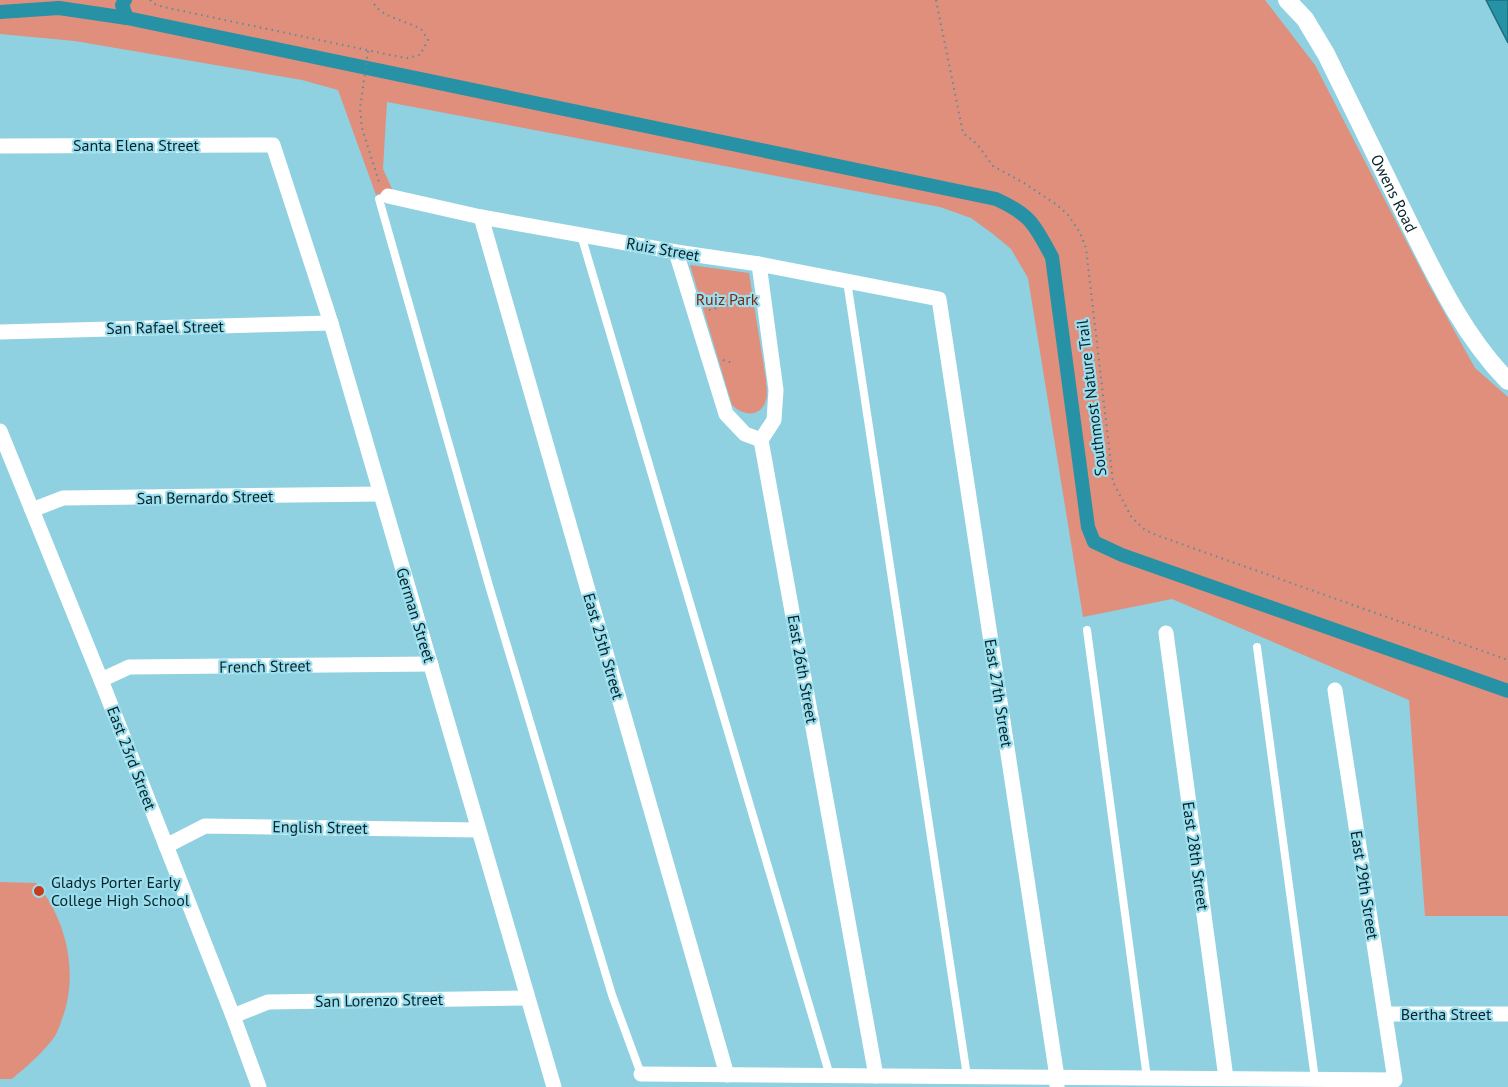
<svg xmlns="http://www.w3.org/2000/svg" width="1508" height="1087" font-family="'PT Sans',sans-serif">
<style>
.green{fill:#df8f7c}
.water{fill:#2791a6;stroke:#1d7080;stroke-width:1.5}
.lines{fill:none;stroke-linecap:round;stroke-linejoin:round}
.canal{stroke:#2791a6;stroke-width:14}
.path{stroke:#598d98;stroke-width:2;stroke-dasharray:1.5 4.5;stroke-linecap:butt}
.service{stroke:#fff;stroke-width:8}
.minor{stroke:#fff;stroke-width:15}
.tertiary{stroke:#fff;stroke-width:18}
.poi-dot{fill:#c63c1d;stroke:#9bdeed;stroke-width:2}
.labels{text-anchor:middle;dominant-baseline:central;stroke-width:4.5;stroke-linejoin:round;paint-order:stroke}
.street-label{font-size:16px;fill:#072329;stroke:#9bdeed}
.park-label{font-size:16px;fill:#7c2815;stroke:#9bdeed}
.poi-label{font-size:16px;fill:#072329;stroke:#9bdeed;text-anchor:start}
</style>
<rect width="100%" height="100%" fill="#8fd1e0"/>
<!-- green -->
<g class="green">
<polygon points="0,0 1265,0 1315,65 1430,287 1475,368 1508,397 1508,916 1425,916 1409,700 1172,599 1083,617 1028,278 1011,249 993,234 971,218 940,207 387,102 383,169 392,189 376,195 338,90 302,80 75,41 0,34"/>
<path d="M690,265L749,273L766,380C766,387 768,394 766,400C761,418 743,416 732,405Z"/>
<path d="M0,882L36,883C67,919 79,975 62,1019C60,1025 58,1031 55,1036C43,1053 27,1066 12,1079H0Z"/>
</g>
<!-- water -->
<polygon class="water" points="1486,0 1508,0 1508,43"/>
<g class="lines">
<!-- canal -->
<g class="canal">
<polyline points="125,0 122,5 127,18"/>
<path d="M0,12L59,8L127,18L996,199C1031,215 1034,224 1052,257L1088,527L1094,542L1122,555L1508,691"/>
</g>
<!-- path -->
<g class="path">
<path d="M150,0L156,5L164,7L390,55L407,58L420,55L428,40L422,30C407,20 379,18 372,0"/>
<polyline points="936,0 963,133 977,144 993,166 1024,183 1057,205 1068,215 1079,231 1086,248 1113,482 1132,518 1145,530 1159,536 1508,660"/>
<polyline points="368,51 360,109 362,128 380,185"/>
<polyline points="709,310 742,301"/>
<polyline points="723,360 733,363"/>
</g>
<!-- service -->
<g class="service">
<polyline points="388,196 379,199 490,589 612,995 641,1074"/>
<polyline points="581,235 830,1076"/>
<polyline points="847,281 967,1076"/>
<polyline points="1087,630 1147,1078"/>
<polyline points="1257,647 1315,1079"/>
</g>
<!-- minor -->
<g class="minor">
<polyline points="0,146 273,145 331,323 554,1087"/>
<polyline points="388,196 481,217 676,252 759,264 939,299 1057,1077 1057,1087"/>
<polyline points="481,217 727,1075"/>
<polyline points="676,252 726,414 745,434 761,440"/>
<polyline points="759,264 776,390 774,420 761,440 876,1076"/>
<polyline points="0,332 331,323"/>
<polyline points="0,431 101,680 233,1016 259,1087"/>
<polyline points="32,510 63,498 380,494"/>
<polyline points="1166,633 1226,1078"/>
<polyline points="101,680 129,667 431,664"/>
<polyline points="166,846 205,826 478,830"/>
<polyline points="1385,1014 1508,1014"/>
<polyline points="233,1016 268,1002 527,998"/>
<polyline points="641,1074 1395,1080 1335,690"/>
</g>
<!-- tertiary -->
<path class="tertiary" id="s1" d="M1287,0L1305,19L1326,54C1354,110 1381,167 1409,223C1437,279 1464,336 1508,381"/>
</g>
<!-- markers -->
<circle class="poi-dot" cx="39" cy="891" r="6"/>
<g class="labels">
<!-- street labels -->
<g class="street-label">
<text x="136" y="145">Santa Elena Street</text>
<text stroke="none"><textPath href="#s1" startOffset="222">Owens Road</textPath></text>
<text transform="translate(663 249) rotate(10)">Ruiz Street</text>
<text transform="translate(165 327) rotate(-1)">San Rafael Street</text>
<text transform="translate(1091 398) rotate(-97)">Southmost Nature Trail</text>
<text transform="translate(205 497) rotate(-1)">San Bernardo Street</text>
<text transform="translate(416 615) rotate(73)">German Street</text>
<text transform="translate(604 646) rotate(74)">East 25th Street</text>
<text transform="translate(265 666) rotate(-1)">French Street</text>
<text transform="translate(803 669) rotate(80)">East 26th Street</text>
<text transform="translate(999 693) rotate(81)">East 27th Street</text>
<text transform="translate(132 758) rotate(69)">East 23rd Street</text>
<text transform="translate(320 827) rotate(1)">English Street</text>
<text transform="translate(1196 856) rotate(82)">East 28th Street</text>
<text transform="translate(1365 885) rotate(81)">East 29th Street</text>
<text transform="translate(379 1000) rotate(-1)">San Lorenzo Street</text>
<text x="1446" y="1014">Bertha Street</text>
</g>
<!-- park labels -->
<g class="park-label">
<text x="727" y="299">Ruiz Park</text>
</g>
<!-- poi labels -->
<g class="poi-label">
<text x="51" y="882">Gladys Porter Early<tspan x="51" dy="18">College High School</tspan></text>
</g>
</g>
</svg>
